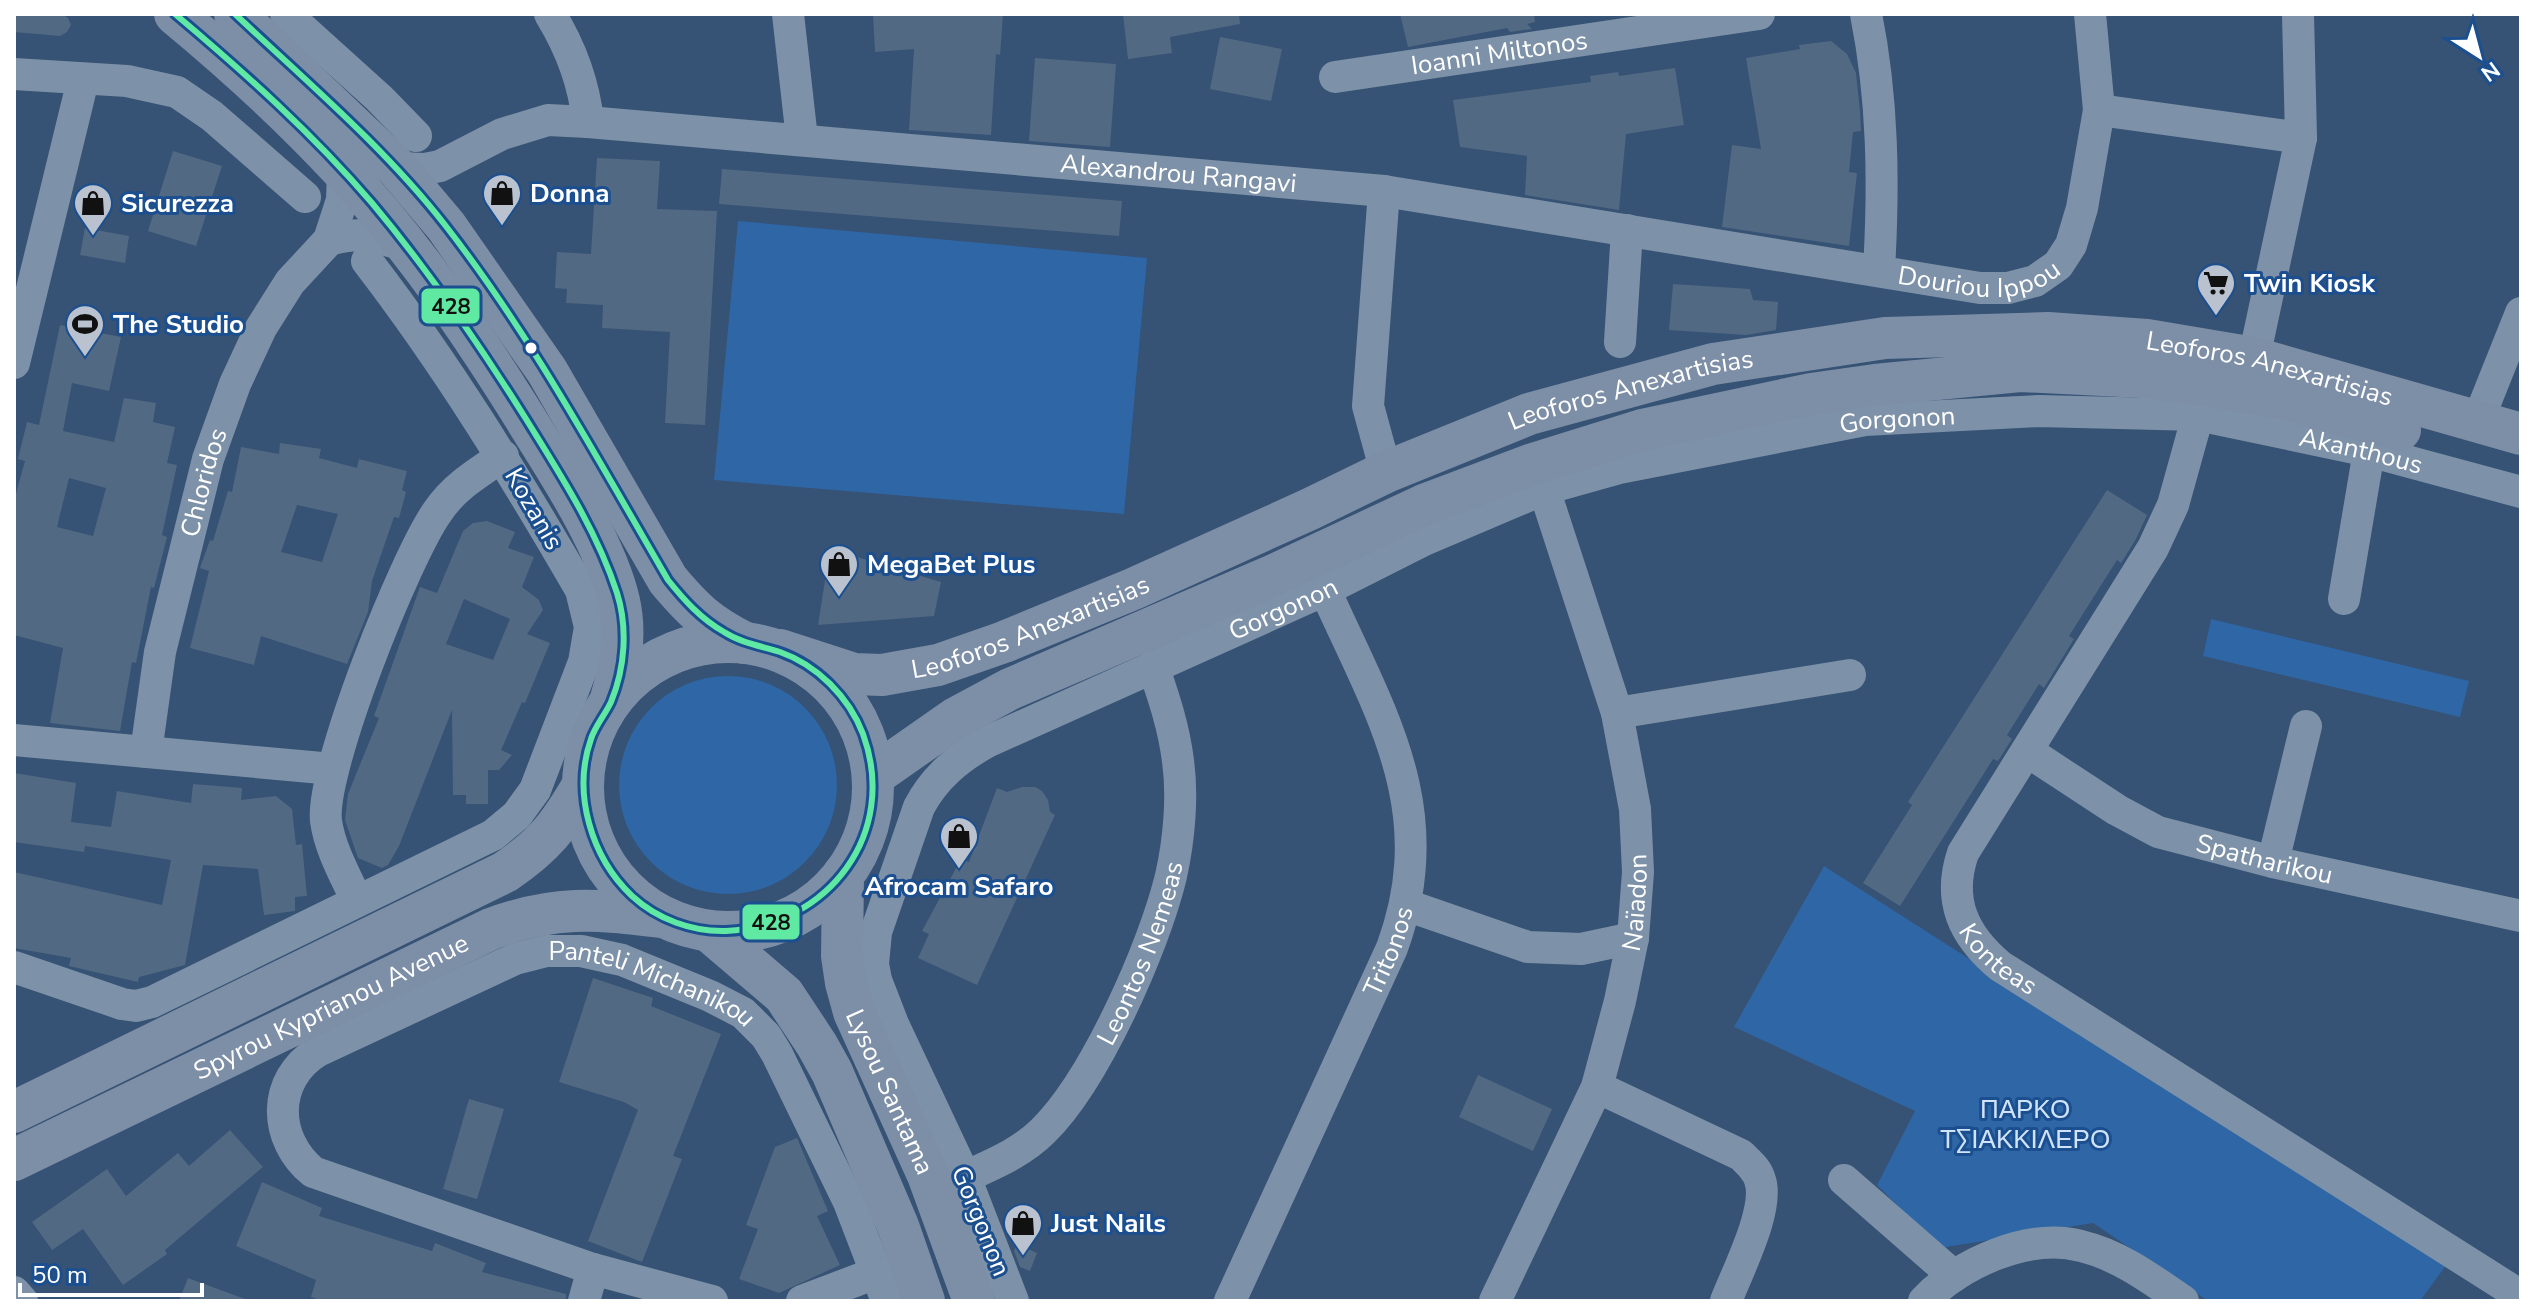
<svg xmlns="http://www.w3.org/2000/svg" width="2535" height="1315" font-family="'Nunito Sans',sans-serif">
<style>
.green{fill:#2f66a5}
.building{fill:#526984;fill-rule:evenodd}
.lines{fill:none;stroke-linecap:round;stroke-linejoin:round}
.minor{stroke:#7d92a8;stroke-width:32}
.major{stroke:#7d8ea7;stroke-width:42}
.bus-1-casing{stroke:#1b4f8f;stroke-width:12}
.bus-1{stroke:#60e9a3;stroke-width:6}
.bus-dot{fill:#fff;stroke:#1b4f8f;stroke-width:3}
.labels{text-anchor:middle;dominant-baseline:central;stroke-width:6;stroke-linejoin:round;paint-order:stroke}
.street-label{font-size:26px;fill:#fff;stroke:#1b4f8f}
.poi-label{font-size:26px;font-weight:bold;fill:#fff;stroke:#1b4f8f;text-anchor:start}
.park-label{font-size:26px;fill:#cfe3fa;stroke:#1b4f8f}
.line-badge{stroke:#1b4f8f;stroke-width:3}
.pale-badge-label{font-size:22px;text-anchor:middle;font-weight:bold;fill:#111}
</style>
<rect width="100%" height="100%" fill="#365274"/>
<!-- green -->
<g class="green">
<polygon points="738,221 1147,258 1124,514 714,480"/>
<polygon points="2211,619 2469,681 2460,717 2203,656"/>
<circle cx="728" cy="785" r="109"/>
<polygon points="1824,866 2447,1264 2420,1301 2208,1301 2093,1223 1940,1248 1877,1185 1915,1111 1734,1027"/>
</g>
<!-- building -->
<g class="building">
<polygon points="14,14 62,14 68,18 71,25 67,32 60,36 14,32"/>
<polygon points="873,14 1003,14 1000,55 996,54 991,135 909,130 914,49 875,52"/>
<polygon points="1123,14 1239,14 1240,24 1170,37 1172,53 1128,59"/>
<polygon points="1400,14 1534,14 1535,22 1527,24 1532,29 1510,32 1507,28 1408,47"/>
<polygon points="1220,37 1282,49 1271,101 1210,89"/>
<polygon points="1831,41 1847,54 1856,73 1860,111 1861,131 1853,132 1849,172 1857,173 1849,246 1722,227 1732,145 1761,149 1746,58 1800,49 1799,45"/>
<polygon points="1035,58 1116,64 1110,147 1029,141"/>
<polygon points="1675,68 1684,125 1626,134 1619,210 1525,195 1527,156 1460,147 1453,100 1591,82 1590,76 1618,72 1619,76"/>
<polygon points="173,151 222,166 196,246 148,231"/>
<polygon points="597,158 660,161 657,209 717,211 705,425 665,423 670,332 602,328 603,305 566,303 567,289 555,288 557,252 591,254"/>
<polygon points="722,169 1122,201 1119,236 719,204"/>
<polygon points="85,228 129,236 125,263 80,255"/>
<polygon points="1673,284 1750,289 1753,300 1778,302 1776,330 1746,335 1669,330"/>
<path d="M60,325L121,337L109,391L72,383L63,431L114,442L124,398L156,403L153,422L175,427L167,463L177,465L162,535L167,537L154,588L151,587L136,663L132,662L120,731L50,723L63,648L14,635V501L25,461L18,459L27,422L39,425ZM69,478L106,488L93,536L57,527Z"/>
<path d="M280,443L321,449L319,458L357,468L359,459L407,471L402,490L406,492L399,518L394,517L372,581L368,612L347,664L261,636L254,665L190,648L209,571L200,568L201,565L210,540L213,541L228,491L232,492L241,447L279,454ZM297,505L338,514L322,562L281,552Z"/>
<polygon points="2107,490 2147,515 2136,539 2121,563 2117,560 2069,636 2074,639 2044,688 2039,684 2007,735 2012,739 1998,761 1993,759 1900,906 1863,883 1912,805 1908,802"/>
<path d="M487,521L515,532L508,548L534,557L522,587L539,600L543,610L527,634L550,643L525,703L522,702L501,750L512,755L499,770H488V804H466V795H453L452,710L399,846L388,865L382,868L358,858L345,820L348,794L379,718L374,716L420,587L437,593L463,531L473,523ZM464,599L510,619L493,660L446,644Z"/>
<polygon points="830,549 941,582 934,616 818,625"/>
<polygon points="14,773 76,783 71,822 111,827 117,791 191,803 193,784 242,788 241,800 276,796 292,809 296,845 302,844 307,896 295,897 295,911 264,915 258,869 203,865 185,965 139,977 138,982 69,966 71,958 14,948 14,872 162,905 171,860 85,846 84,852 14,842"/>
<polygon points="1022,787 1035,787 1042,791 1048,800 1050,812 1055,815 977,985 918,958 929,934 922,931 961,859 969,862 997,788 1007,792"/>
<polygon points="593,978 653,998 651,1006 721,1034 673,1156 682,1159 642,1262 588,1241 638,1110 624,1102 559,1082"/>
<polygon points="1478,1075 1552,1109 1533,1151 1459,1117"/>
<polygon points="469,1099 504,1109 477,1199 443,1189"/>
<polygon points="230,1130 263,1167 165,1250 167,1254 123,1285 83,1229 52,1250 32,1222 107,1169 126,1196 178,1153 189,1166"/>
<polygon points="797,1138 828,1211 817,1216 840,1265 779,1293 739,1279 758,1229 746,1225 775,1147"/>
<polygon points="262,1182 322,1208 319,1216 432,1251 435,1243 486,1263 482,1272 566,1294 566,1301 324,1301 311,1297 316,1280 236,1246"/>
<polygon points="1017,1244 1037,1253 1030,1271 1020,1267 1014,1251"/>
<polygon points="188,1278 245,1299 245,1301 179,1301"/>
</g>
<g class="lines">
<!-- minor -->
<g class="minor">
<polyline points="286,14 379,98 416,136"/>
<path d="M550,14C571,48 584,83 588,122"/>
<polyline points="788,14 802,139"/>
<path d="M1866,14C1883,99 1884,183 1879,270"/>
<polyline points="14,74 127,81 177,92 212,116 305,197"/>
<path id="s1" d="M1335,77L1759,14"/>
<polyline points="2099,110 2301,138"/>
<path id="s2" d="M397,168L425,169L440,166L502,134L548,120L588,122L1384,191L1980,288H2008L2035,281L2058,265L2071,245L2082,208L2099,110L2090,14"/>
<polyline points="1384,191 1368,406 1386,472"/>
<path d="M329,240C362,231 374,236 406,246"/>
<polyline points="1620,342 1627,230"/>
<polyline points="2254,358 2301,138 2298,14"/>
<polyline points="14,363 83,80"/>
<path id="s3" d="M2198,415L2173,505L2153,548L1963,853C1947,900 1963,935 2000,966L2521,1296"/>
<polyline points="2477,423 2521,313"/>
<polyline points="2344,599 2369,451"/>
<polyline points="1617,713 1850,675"/>
<polyline points="14,740 333,769"/>
<path id="s4" d="M2027,751L2117,810L2158,832L2273,862L2521,916"/>
<path id="s5" d="M146,752L160,652L208,459L235,384L261,328L290,282L329,240L342,200L343,171"/>
<polyline points="2273,862 2306,726"/>
<path d="M357,901C345,875 330,849 326,821C320,770 406,555 438,511C454,487 479,472 503,456"/>
<polyline points="1406,905 1528,947 1581,949 1633,938"/>
<path d="M14,967L122,1004L136,1006L152,1002L493,835L517,815L535,790L584,662L590,627L581,590C515,476 447,365 367,261"/>
<path d="M1597,1087L1741,1155C1749,1163 1757,1169 1760,1180C1770,1209 1737,1272 1726,1301"/>
<path id="s6" d="M965,1177C993,1164 1021,1153 1043,1131C1095,1080 1154,947 1171,876C1179,840 1183,797 1178,761C1174,728 1164,698 1153,666"/>
<polyline points="1844,1180 1954,1276"/>
<polyline points="14,1292 22,1301"/>
<polyline points="584,1301 593,1269"/>
<path id="s7" d="M712,1301L593,1269L313,1172C273,1139 271,1080 318,1051L515,959L546,951H581L622,960L710,996L743,1013L766,1036L777,1054L849,1202L887,1301"/>
<polyline points="802,1301 876,1273"/>
<path id="s8" d="M1013,1301L965,1177L893,1024L876,980L873,964L876,932L919,807C935,777 958,758 987,742L1325,590L1424,540L1544,489L1619,468L1865,420L2039,411L2198,415L2369,451L2521,492"/>
<path id="s9" d="M1230,1301L1392,948C1443,809 1380,713 1325,590"/>
<path id="s10" d="M1495,1301L1597,1087L1620,1001L1633,938L1638,872L1635,809L1617,713L1544,489"/>
<path d="M1924,1301C1958,1264 2029,1232 2081,1246C2119,1255 2151,1279 2183,1301"/>
</g>
<!-- major -->
<g class="major">
<path d="M175,14C233,62 291,115 343,171C418,251 481,346 538,439C567,485 607,549 619,601C627,636 620,669 610,702"/>
<path d="M235,14L397,168L446,226L547,371L668,580C694,611 708,624 745,643"/>
<circle cx="728" cy="787" r="145"/>
<path id="s11" d="M780,650L854,674L882,675L938,665L1004,642L1133,589L1310,509L1386,472L1529,414L1713,364L1885,338L2048,333L2147,340L2254,358L2521,434"/>
<polyline points="873,776 956,718 1010,689 1274,575 1424,505 1533,464 1642,430 1811,394 1875,385 2020,371 2142,377 2212,386 2281,398 2400,430"/>
<path id="s12" d="M843,875L842,956L846,983L854,1012L928,1175L974,1301"/>
<polyline points="709,931 784,995 817,1045 832,1072 898,1226 924,1301"/>
<path d="M14,1112L505,872C545,845 559,826 583,785"/>
<path id="s13" d="M14,1160L491,929C555,905 594,909 661,917"/>
</g>
<defs>
<path id="bus-1" d="M175,14C245,73 313,134 372,203C429,271 479,344 526,419C560,474 597,531 617,593C628,628 625,668 611,702C605,715 595,726 591,739C572,793 591,857 632,896C657,919 692,932 726,931C829,926 899,833 863,734C849,697 817,665 780,652C761,646 741,643 724,632C701,619 684,600 668,580C598,460 531,335 445,225C384,147 307,82 235,14"/>
</defs>
<!-- bus-1 casing -->
<use href="#bus-1" class="bus-1-casing"/>
<!-- bus-1 -->
<use href="#bus-1" class="bus-1"/>
</g>
<!-- icons -->
<defs>
<symbol id="shop-pin" viewBox="-11 -11 22 30"><path d="M0 17L-7.5 6A9.5 9.5 0 1 1 7.5 6Z" fill="#b9c2ce" stroke="#1b4f8f"/><path d="M-5-2.5h2.3a2.7 3.5 0 0 1 5.4 0H5L5.5 6h-11ZM-1.5-2.5h3a1.5 2.3 0 0 0-3 0Z" fill="#111"/></symbol>
<symbol id="supermarket-pin" viewBox="-11 -11 22 30"><path d="M0 17L-7.5 6A9.5 9.5 0 1 1 7.5 6Z" fill="#b9c2ce" stroke="#1b4f8f"/><path d="M-6-5.5h2.5l.6 2H6L4.5 2H-2.5L-4.4-4H-6ZM-1.5 3.2a1.3 1.3 0 1 0 .1 0ZM3 3.2a1.3 1.3 0 1 0 .1 0Z" fill="#111"/></symbol>
<symbol id="stadium-pin" viewBox="-11 -11 22 30"><path d="M0 17L-7.5 6A9.5 9.5 0 1 1 7.5 6Z" fill="#b9c2ce" stroke="#1b4f8f"/><path d="M0-5a6.5 5 0 1 0 0 10a6.5 5 0 1 0 0-10ZM-3.5-1.8h7v3.6h-7Z" fill="#111"/></symbol>
</defs>
<g fill-rule="evenodd">
<use href="#shop-pin" x="480" y="171" width="44" height="60"/>
<use href="#shop-pin" x="71" y="181" width="44" height="60"/>
<use href="#supermarket-pin" x="2194" y="261" width="44" height="60"/>
<use href="#stadium-pin" x="63" y="302" width="44" height="60"/>
<use href="#shop-pin" x="817" y="542" width="44" height="60"/>
<use href="#shop-pin" x="937" y="814" width="44" height="60"/>
<use href="#shop-pin" x="1001" y="1201" width="44" height="60"/>
</g>
<!-- markers -->
<circle class="bus-dot" cx="531" cy="348" r="7"/>
<g class="labels">
<!-- street labels -->
<g class="street-label">
<text stroke="none"><textPath href="#s1" startOffset="166">Ioanni Miltonos</textPath></text>
<text stroke="none"><textPath href="#s2" startOffset="794">Alexandrou Rangavi</textPath></text>
<text stroke="none"><textPath href="#s2" startOffset="1604">Douriou Ippou</textPath></text>
<text stroke="none"><textPath href="#s11" startOffset="1558">Leoforos Anexartisias</textPath></text>
<text stroke="none"><textPath href="#s11" startOffset="910">Leoforos Anexartisias</textPath></text>
<text stroke="none"><textPath href="#s8" startOffset="1598">Gorgonon</textPath></text>
<text stroke="none"><textPath href="#s8" startOffset="2066">Akanthous</textPath></text>
<text stroke="none"><textPath href="#s5" startOffset="276">Chloridos</textPath></text>
<text transform="translate(534 509) rotate(60)">Kozanis</text>
<text stroke="none"><textPath href="#s8" startOffset="950">Gorgonon</textPath></text>
<text stroke="none"><textPath href="#s11" startOffset="262">Leoforos Anexartisias</textPath></text>
<text stroke="none"><textPath href="#s4" startOffset="264">Spatharikou</textPath></text>
<text stroke="none"><textPath href="#s10" startOffset="426">Naïadon</textPath></text>
<text stroke="none"><textPath href="#s6" startOffset="296">Leontos Nemeas</textPath></text>
<text stroke="none"><textPath href="#s9" startOffset="384">Tritonos</textPath></text>
<text stroke="none"><textPath href="#s3" startOffset="622">Konteas</textPath></text>
<text stroke="none"><textPath href="#s7" startOffset="924">Panteli Michanikou</textPath></text>
<text stroke="none"><textPath href="#s13" startOffset="352">Spyrou Kyprianou Avenue</textPath></text>
<text stroke="none"><textPath href="#s12" startOffset="226">Lysou Santama</textPath></text>
<text transform="translate(981 1221) rotate(68)">Gorgonon</text>
</g>
<!-- poi labels -->
<g class="poi-label">
<text x="530" y="193">Donna</text>
<text x="121" y="203">Sicurezza</text>
<text x="2244" y="283">Twin Kiosk</text>
<text x="113" y="324">The Studio</text>
<text x="867" y="564">MegaBet Plus</text>
<text x="959" y="886" text-anchor="middle">Afrocam Safaro</text>
<text x="1051" y="1223">Just Nails</text>
</g>
<!-- park labels -->
<g class="park-label">
<text x="2025" y="1109">ΠΑΡΚΟ<tspan x="2025" dy="30">ΤΣΙΑΚΚΙΛΕΡΟ</tspan></text>
</g>
</g>
<g class="line-badge">
<rect x="420" y="287" width="61" height="38" rx="8" fill="#60e9a3"/>
<rect x="741" y="903" width="60" height="38" rx="8" fill="#60e9a3"/>
</g>
<g class="pale-badge-label">
<text x="451" y="314">428</text>
<text x="771" y="930">428</text>
</g>
<!-- border -->
<rect width="2535" height="1315" fill="none" stroke="#ffffff" stroke-width="32"/>
<!-- north arrow -->
<g transform="translate(2479 56) rotate(144)" stroke="#1b4f8f" stroke-width="6" paint-order="stroke">
<path d="M0-6L14 30L0 20L-14 30Z" fill="#ffffff"/>
<text y="-12" font-size="22" font-weight="bold" text-anchor="middle" fill="#ffffff">N</text>
</g>
<!-- scale -->
<path d="M20 1283v12h182v-12" fill="none" stroke="#ffffff" stroke-width="4"/>
<text x="32" y="1283" font-size="24" fill="#ffffff" stroke="#1b4f8f" stroke-width="6" paint-order="stroke">50 m</text>
</svg>
